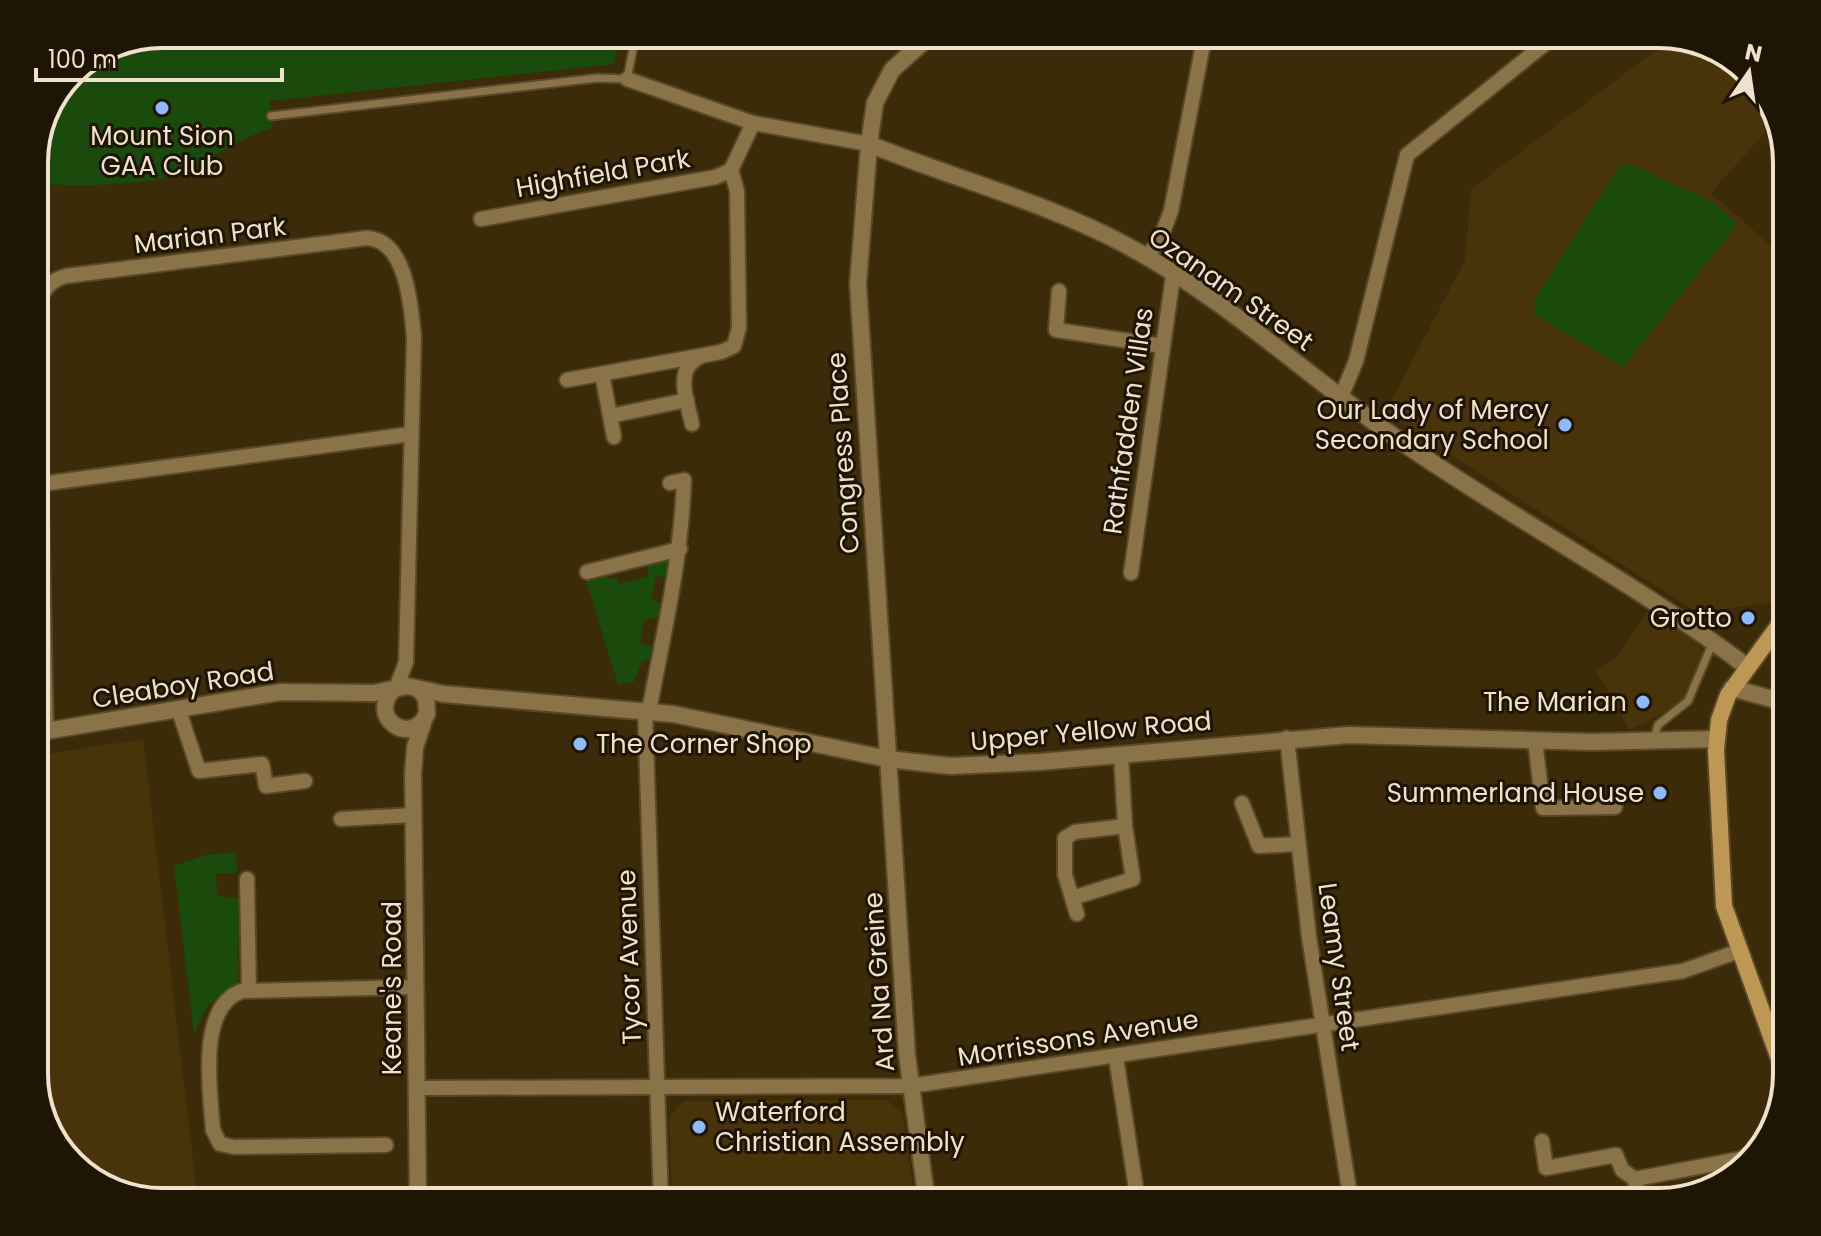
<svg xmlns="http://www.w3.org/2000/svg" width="1821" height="1236" font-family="Poppins,sans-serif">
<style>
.built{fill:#48330b}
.green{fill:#1a4a0c}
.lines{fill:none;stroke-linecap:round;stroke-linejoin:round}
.service-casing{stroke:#594828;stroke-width:11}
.minor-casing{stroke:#594828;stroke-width:18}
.tertiary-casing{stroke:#594828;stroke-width:20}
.secondary-casing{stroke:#594828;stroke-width:20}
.service{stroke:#8a7249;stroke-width:7}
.minor{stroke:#8a7249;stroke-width:14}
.tertiary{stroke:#8a7249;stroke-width:16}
.secondary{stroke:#bd9754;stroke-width:16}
.poi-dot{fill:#8eb9fd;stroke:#1e1504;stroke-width:3}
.labels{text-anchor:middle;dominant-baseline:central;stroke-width:6;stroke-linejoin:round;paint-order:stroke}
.poi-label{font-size:26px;fill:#efe1cb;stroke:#1e1504;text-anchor:end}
.street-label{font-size:26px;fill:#efe1cb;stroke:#1e1504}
.rim{fill:none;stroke:#efe1cb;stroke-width:4}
</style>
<rect width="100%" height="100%" fill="#3c2b09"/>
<!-- built -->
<g class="built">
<polygon points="1672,38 1730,56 1774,105 1777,119 1711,193 1787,260 1787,586 1774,602 1698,613 1385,413 1465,260 1471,189"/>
<polygon points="1647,612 1695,640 1704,654 1684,702 1630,730 1596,671 1617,657"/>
<polygon points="143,739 198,1202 162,1202 91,1180 51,1138 34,1082 34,756"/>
<polygon points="886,1100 902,1111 915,1202 672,1202 669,1117 683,1101"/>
</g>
<!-- green -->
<g class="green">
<path d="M162,34H621L614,64L270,101L272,128C235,139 203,167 171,176C133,186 73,187 34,183V154L72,71Z"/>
<polygon points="1628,163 1713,202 1738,224 1623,367 1535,315 1534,300 1618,168"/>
<polygon points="663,559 671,565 669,578 656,576 651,600 665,603 660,618 644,619 640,643 653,647 650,660 642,661 634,682 618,684 586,580 606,572 609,579 617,578 619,584 649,576 647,563"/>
<polygon points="236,852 237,873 216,874 217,895 239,899 238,983 208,1005 194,1034 174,866 206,855"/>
</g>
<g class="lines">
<defs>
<g id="service">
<polyline points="271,116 597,78 627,79 636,34"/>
<polyline points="1654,739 1658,725 1688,701 1712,644"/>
</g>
<g id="minor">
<polyline points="627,79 753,123 869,144"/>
<polyline points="481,219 716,177 731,170"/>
<polyline points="1147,258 1161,237 1171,211 1205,34"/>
<polyline points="1059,291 1056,330 1163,346"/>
<polyline points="602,374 614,437"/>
<polyline points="567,380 721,352 734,346 739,328 737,191 731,170 753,123"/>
<polyline points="1341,397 1356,361 1407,155 1557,34"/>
<polyline points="610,416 687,400"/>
<path d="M692,424C687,400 673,369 701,356"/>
<polyline points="41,484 411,434"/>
<polyline points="587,572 680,549"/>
<polyline points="1131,573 1173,276"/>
<polyline points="645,710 661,1202"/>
<polyline points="179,711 199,771 262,764 266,786 305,781"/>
<path d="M649,711C664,631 681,562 684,480L670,483"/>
<path d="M46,731L38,363C38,331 27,286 66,276L367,238C407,240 411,307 414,337L406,662L396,688"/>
<polyline points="1287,738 1309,937 1351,1202"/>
<polyline points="1535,740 1543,808 1615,807"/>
<polyline points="1242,803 1259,846 1298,844"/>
<polyline points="341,819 414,815"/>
<polyline points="247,879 249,990"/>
<polyline points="1072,898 1133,879 1125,826"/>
<polyline points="1077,914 1065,875 1065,838 1075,832 1125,826 1121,754"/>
<polyline points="1116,1057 1138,1202"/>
<polyline points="417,1088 910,1086 1683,971 1739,951"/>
<polyline points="1542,1141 1546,1168 1616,1155 1622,1170 1635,1179 1638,1202"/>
<path d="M386,1145L234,1147L220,1144L213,1130C210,1091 197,1006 242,991L416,987"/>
<polyline points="1635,1179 1740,1159 1764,1147"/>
</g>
<g id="tertiary">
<path d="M869,144C952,178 1042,201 1122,243C1227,298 1314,383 1412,449C1522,524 1640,586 1746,666"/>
<polyline points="1732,688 1787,703"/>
<path d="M393,690C367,717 411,748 427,714L426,697L418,689"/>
<polyline points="34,733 281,692 374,693 407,686 444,694 673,714 888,759 950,766 1039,762 1349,735 1591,742 1716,739"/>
<polyline points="418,1202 413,774 415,747 423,723"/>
<polyline points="927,1202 907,1055 858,284 869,144 875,103 892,70 932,34"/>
</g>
<polyline id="secondary" points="1786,1078 1724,906 1716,750 1719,720 1728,695 1787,614"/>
</defs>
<!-- service casing -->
<use href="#service" class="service-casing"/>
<!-- minor casing -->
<use href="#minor" class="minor-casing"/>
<!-- tertiary casing -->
<use href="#tertiary" class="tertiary-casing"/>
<!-- secondary casing -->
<use href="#secondary" class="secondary-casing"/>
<!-- service -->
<use href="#service" class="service"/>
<!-- minor -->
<use href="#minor" class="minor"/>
<!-- tertiary -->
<use href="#tertiary" class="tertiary"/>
<!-- secondary -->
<use href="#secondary" class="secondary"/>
</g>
<!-- markers -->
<g class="poi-dot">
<circle cx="162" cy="108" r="8"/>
<circle cx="1565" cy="425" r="8"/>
<circle cx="1748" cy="618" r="8"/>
<circle cx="1643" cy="702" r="8"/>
<circle cx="580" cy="744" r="8"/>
<circle cx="1660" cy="793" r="8"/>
<circle cx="699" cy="1127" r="8"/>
</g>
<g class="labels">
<!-- poi labels -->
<g class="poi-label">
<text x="162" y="136" text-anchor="middle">Mount Sion<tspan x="162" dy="30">GAA Club</tspan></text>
<text x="1549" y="410">Our Lady of Mercy<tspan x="1549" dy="30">Secondary School</tspan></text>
<text x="1732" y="618">Grotto</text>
<text x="1627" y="702">The Marian</text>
<text x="596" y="744" text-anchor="start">The Corner Shop</text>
<text x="1644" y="793">Summerland House</text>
<text x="715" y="1112" text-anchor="start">Waterford<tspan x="715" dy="30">Christian Assembly</tspan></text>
</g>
<!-- street labels -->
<g class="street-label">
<text transform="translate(603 173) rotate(-10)">Highfield Park</text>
<text transform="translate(210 235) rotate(-7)">Marian Park</text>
<text transform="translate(1231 289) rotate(35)">Ozanam Street</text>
<text transform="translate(1128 421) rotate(-82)">Rathfadden Villas</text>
<text transform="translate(843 453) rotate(-94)">Congress Place</text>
<text transform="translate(183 685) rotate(-9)">Cleaboy Road</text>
<text transform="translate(1091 731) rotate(-5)">Upper Yellow Road</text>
<text transform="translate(629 957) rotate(-92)">Tycor Avenue</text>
<text transform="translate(1339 967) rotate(82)">Leamy Street</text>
<text transform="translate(879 982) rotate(-94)">Ard Na Greine</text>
<text transform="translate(392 988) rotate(-90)">Keane's Road</text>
<text transform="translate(1078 1038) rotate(-9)">Morrissons Avenue</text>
</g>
</g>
<!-- crop -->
<path d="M0 0H1821V1236H0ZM162 48H1659A114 114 0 0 1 1773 162V1074A114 114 0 0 1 1659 1188H162A114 114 0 0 1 48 1074V162A114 114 0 0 1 162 48Z" fill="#1e1504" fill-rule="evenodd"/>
<path class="rim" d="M162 48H1659A114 114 0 0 1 1773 162V1074A114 114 0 0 1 1659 1188H162A114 114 0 0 1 48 1074V162A114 114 0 0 1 162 48Z"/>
<!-- north arrow -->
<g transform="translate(1749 72) rotate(13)" stroke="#1e1504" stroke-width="6" paint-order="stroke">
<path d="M0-6L14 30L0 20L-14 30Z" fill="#efe1cb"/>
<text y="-12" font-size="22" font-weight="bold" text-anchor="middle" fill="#efe1cb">N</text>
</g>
<!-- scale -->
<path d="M36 68v12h246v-12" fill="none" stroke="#efe1cb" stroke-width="4"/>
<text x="48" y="68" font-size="24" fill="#efe1cb" stroke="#1e1504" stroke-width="6" paint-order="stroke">100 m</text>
</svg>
